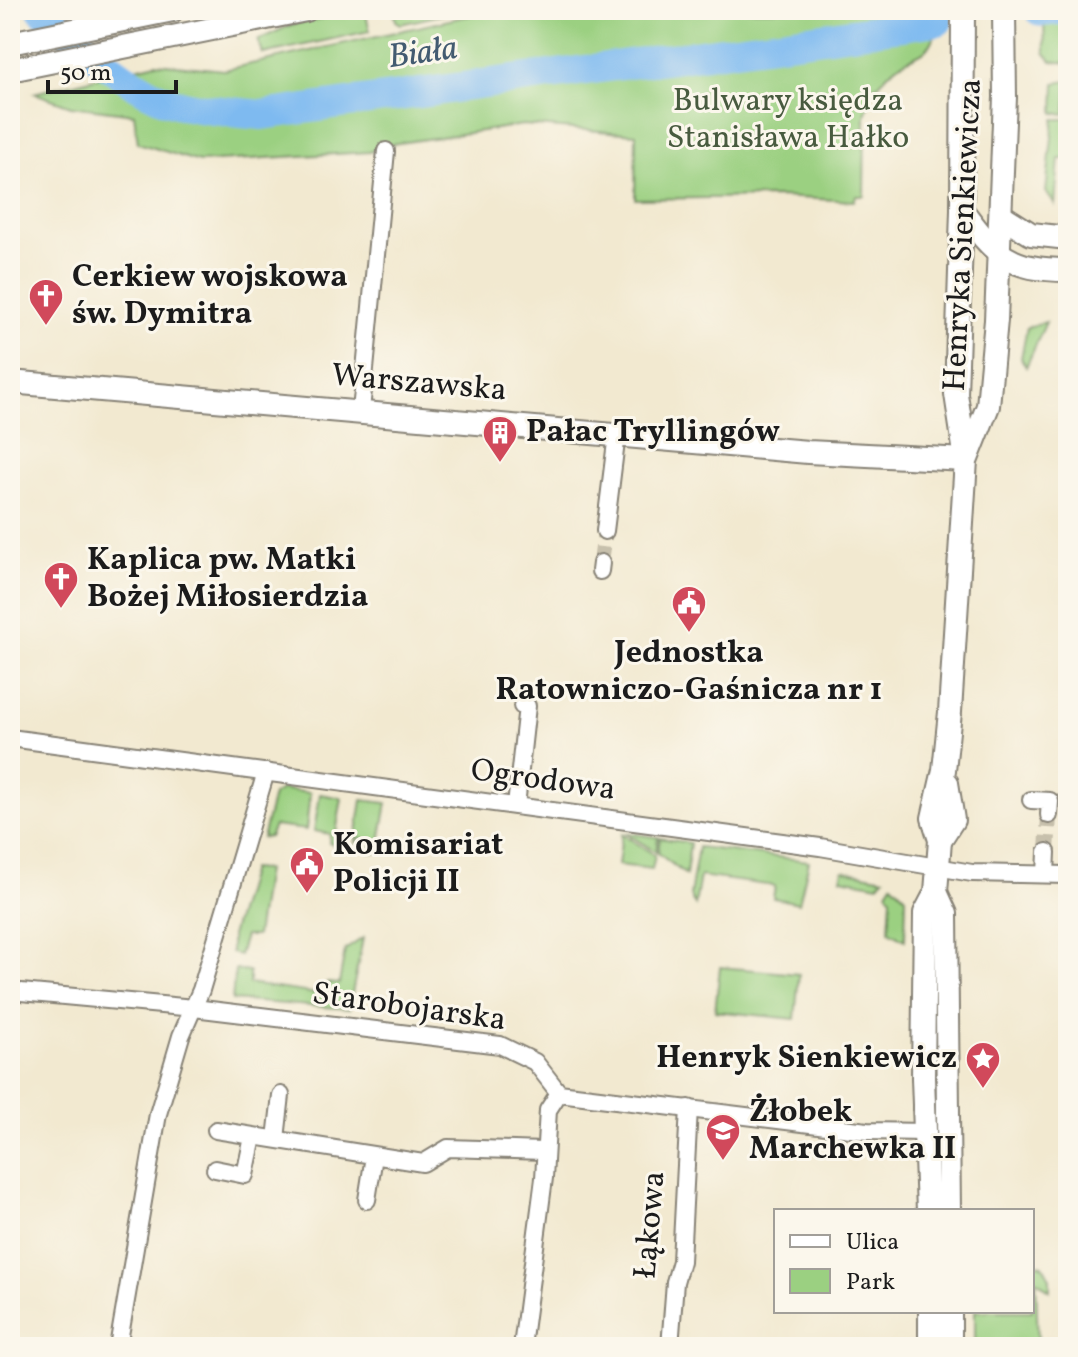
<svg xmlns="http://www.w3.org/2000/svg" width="1078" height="1357" font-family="Vollkorn,serif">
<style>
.green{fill:#9bd081;stroke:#5c764e;stroke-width:2}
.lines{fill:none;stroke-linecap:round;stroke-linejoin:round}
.river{stroke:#7ebaf0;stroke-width:30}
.street-tunnel{stroke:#c7c0ac;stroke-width:16;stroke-dasharray:16 8;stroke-linecap:butt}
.street-casing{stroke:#878276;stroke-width:20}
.secondary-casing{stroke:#878276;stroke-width:26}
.street{stroke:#fff;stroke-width:16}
.secondary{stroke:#fff;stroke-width:22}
.labels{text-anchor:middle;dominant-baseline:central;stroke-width:6;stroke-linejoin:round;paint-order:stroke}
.park-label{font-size:32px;fill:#485b3f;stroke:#fbf7ec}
.street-label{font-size:32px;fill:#1c1c1c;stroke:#fbf7ec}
.poi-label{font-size:32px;font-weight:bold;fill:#1c1c1c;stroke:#fbf7ec;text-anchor:start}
.water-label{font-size:34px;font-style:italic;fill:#435b71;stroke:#fbf7ec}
</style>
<rect width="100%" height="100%" fill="#fbf7ec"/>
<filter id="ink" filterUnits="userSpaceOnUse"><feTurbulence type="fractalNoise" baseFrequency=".0125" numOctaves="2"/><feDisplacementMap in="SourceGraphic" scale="16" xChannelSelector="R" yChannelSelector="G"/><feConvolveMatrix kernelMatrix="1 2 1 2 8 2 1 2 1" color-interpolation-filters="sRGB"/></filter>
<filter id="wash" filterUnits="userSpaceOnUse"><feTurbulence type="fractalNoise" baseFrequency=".006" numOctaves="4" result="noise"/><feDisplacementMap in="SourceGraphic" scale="32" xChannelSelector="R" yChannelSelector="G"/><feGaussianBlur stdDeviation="1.8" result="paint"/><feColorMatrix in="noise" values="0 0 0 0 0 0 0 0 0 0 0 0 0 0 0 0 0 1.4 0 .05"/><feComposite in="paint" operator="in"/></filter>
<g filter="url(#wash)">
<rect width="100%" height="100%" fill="#f2e9d0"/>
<!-- green -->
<g class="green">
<polygon points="360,10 365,10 370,31 263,54 258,40 291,25"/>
<polygon points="394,10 455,10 455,12 401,24 396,21"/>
<path d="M494,10H938C937,71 908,42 878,86L874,85L865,116L864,196H856L854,201L779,197L635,199L636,134L523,125L385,145L370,152L199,162L138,143L134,114L71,106L34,93L156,63L224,70Z"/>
<polygon points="1068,17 1068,63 1051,61 1045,52 1044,20"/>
<polygon points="1068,81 1066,114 1054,113 1055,83"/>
<polygon points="1054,119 1068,119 1068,159 1059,159 1055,205 1046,192"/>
<polygon points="1046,322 1026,367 1021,358 1027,327"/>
<polygon points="282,789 310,793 306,830 274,826 269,837 262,838 273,795"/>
<polygon points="320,794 342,798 334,845 329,843 330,834 314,831"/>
<polygon points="362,800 387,803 378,853 369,852 371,840 359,838 355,845"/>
<polygon points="626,833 658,837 656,852"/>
<polygon points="622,834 655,855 652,869 618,865"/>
<polygon points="660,838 690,843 686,875 658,853"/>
<polygon points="698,847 809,861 799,903 773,898 775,886 700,876 695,905 690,896"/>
<polygon points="251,869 266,870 256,936 245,936 239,955 231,953 231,936"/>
<polygon points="843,870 884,878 878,885 841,878"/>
<polygon points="892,883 906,897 905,940 889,931 891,898 887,891"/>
<polygon points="363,938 349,1009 232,1000 235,970 249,972 249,984 324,995 327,983 339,984 345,950"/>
<polygon points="720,967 799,974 795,1019 715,1011"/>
<polygon points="1032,1262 1043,1265 1050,1278 1050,1291 1036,1279 1038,1347 975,1347 975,1311 1032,1311"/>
</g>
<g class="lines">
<!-- river -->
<g class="river">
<path d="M42,10C79,40 115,76 157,96C189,111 228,111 262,115L938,21"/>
<polyline points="1041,12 1058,10"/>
</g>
</g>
</g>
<g filter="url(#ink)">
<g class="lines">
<!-- street-tunnel -->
<g class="street-tunnel">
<polyline points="601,563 605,531"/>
<polyline points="1047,852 1049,815"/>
</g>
<defs>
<g id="street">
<polyline points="361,411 386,151"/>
<polyline points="605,531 617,434"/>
<polyline points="600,571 601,563"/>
<polyline points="10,738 820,847 972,873 1068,875"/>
<polyline points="1031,800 1050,801 1049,815"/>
<polyline points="516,806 527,706 522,706"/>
<polyline points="1046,874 1047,852"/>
<polyline points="10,991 194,1008 500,1045 535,1062 559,1093 867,1131 925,1132"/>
<polyline points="216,1130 423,1163 448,1148 543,1151"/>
<polyline points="276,1139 281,1095"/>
<polyline points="215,1169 245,1175 253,1137"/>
<polyline points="367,1200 374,1156"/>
<polyline points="118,1347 158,1114 181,1036 201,990 266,772"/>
<polyline points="522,1347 544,1178 548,1110 559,1093"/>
<polyline points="670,1347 675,1282 681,1261 689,1108"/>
</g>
<g id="secondary">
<polyline points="10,43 173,10"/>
<polyline points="10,70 306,10"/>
<path d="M962,210C996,256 1009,270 1068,270"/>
<polyline points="1001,215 1031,234 1068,238"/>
<polyline points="10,382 808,452 966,460"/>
<polyline points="967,459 988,406 996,320 1005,97 1004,10"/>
<polyline points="940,840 953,820 947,783"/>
<polyline points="936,892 946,914 949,1211"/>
<polyline points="928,1211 923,1078 925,913 936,892 940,840 933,818 944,770 950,712 966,460 956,394 962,210 963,10"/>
<polyline points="950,1311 950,1347"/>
<polyline points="930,1347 930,1311"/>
</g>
</defs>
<!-- street casing -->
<use href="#street" class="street-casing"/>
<!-- secondary casing -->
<use href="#secondary" class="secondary-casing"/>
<!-- street -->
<use href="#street" class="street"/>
<!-- secondary -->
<use href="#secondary" class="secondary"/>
</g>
</g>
<!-- icons -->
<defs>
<symbol id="church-pin" viewBox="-11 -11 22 30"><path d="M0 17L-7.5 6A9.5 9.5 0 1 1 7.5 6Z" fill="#d1495b" stroke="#fbf7ec"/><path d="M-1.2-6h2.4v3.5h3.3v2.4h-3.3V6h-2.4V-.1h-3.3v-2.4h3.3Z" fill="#fff"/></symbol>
<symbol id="building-pin" viewBox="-11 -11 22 30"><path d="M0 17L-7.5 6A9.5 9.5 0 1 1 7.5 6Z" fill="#d1495b" stroke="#fbf7ec"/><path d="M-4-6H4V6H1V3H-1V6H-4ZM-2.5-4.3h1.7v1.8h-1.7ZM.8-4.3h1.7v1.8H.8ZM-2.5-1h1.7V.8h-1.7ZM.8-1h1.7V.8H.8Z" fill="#fff"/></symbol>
<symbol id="civic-pin" viewBox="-11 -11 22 30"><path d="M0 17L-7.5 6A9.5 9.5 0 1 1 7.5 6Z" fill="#d1495b" stroke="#fbf7ec"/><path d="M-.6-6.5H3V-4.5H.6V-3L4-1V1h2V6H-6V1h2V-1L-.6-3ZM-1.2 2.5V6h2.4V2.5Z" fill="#fff"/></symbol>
<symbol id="sight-pin" viewBox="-11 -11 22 30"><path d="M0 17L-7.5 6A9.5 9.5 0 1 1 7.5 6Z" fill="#d1495b" stroke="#fbf7ec"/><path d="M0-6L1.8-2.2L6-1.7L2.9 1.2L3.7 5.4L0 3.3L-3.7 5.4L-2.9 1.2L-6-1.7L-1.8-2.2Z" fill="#fff"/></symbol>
<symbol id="school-pin" viewBox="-11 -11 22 30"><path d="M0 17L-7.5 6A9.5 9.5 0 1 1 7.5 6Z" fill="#d1495b" stroke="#fbf7ec"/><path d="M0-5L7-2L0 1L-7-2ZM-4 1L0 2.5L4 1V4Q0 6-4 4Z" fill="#fff"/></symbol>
</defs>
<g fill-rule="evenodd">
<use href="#church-pin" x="26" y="276" width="40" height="54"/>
<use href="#building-pin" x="480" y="413" width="40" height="54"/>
<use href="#church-pin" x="41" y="559" width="40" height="54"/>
<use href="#civic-pin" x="669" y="583" width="40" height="54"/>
<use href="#civic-pin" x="287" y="844" width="40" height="54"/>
<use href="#sight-pin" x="963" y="1039" width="40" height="54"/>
<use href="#school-pin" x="703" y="1111" width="40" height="54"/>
</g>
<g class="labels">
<!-- park labels -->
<g class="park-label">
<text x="788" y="102">Bulwary księdza<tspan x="788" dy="37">Stanisława Hałko</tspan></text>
</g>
<!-- street labels -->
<g class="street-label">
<text transform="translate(964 235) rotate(-87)">Henryka Sienkiewicza</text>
<text transform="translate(419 384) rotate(5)">Warszawska</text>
<text transform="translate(543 781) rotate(8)">Ogrodowa</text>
<text transform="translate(409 1008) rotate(8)">Starobojarska</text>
<text transform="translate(651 1225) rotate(-85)">Łąkowa</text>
</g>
<!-- poi labels -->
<g class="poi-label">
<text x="72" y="278">Cerkiew wojskowa<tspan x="72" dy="37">św. Dymitra</tspan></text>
<text x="526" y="433">Pałac Tryllingów</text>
<text x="87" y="561">Kaplica pw. Matki<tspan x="87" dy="37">Bożej Miłosierdzia</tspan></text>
<text x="689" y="654" text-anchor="middle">Jednostka<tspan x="689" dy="37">Ratowniczo-Gaśnicza nr 1</tspan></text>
<text x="333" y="846">Komisariat<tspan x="333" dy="37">Policji II</tspan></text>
<text x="957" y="1059" text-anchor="end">Henryk Sienkiewicz</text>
<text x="749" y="1113">Żłobek<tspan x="749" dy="37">Marchewka II</tspan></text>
</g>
<!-- water labels -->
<g class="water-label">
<text transform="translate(423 54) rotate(-8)">Biała</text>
</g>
</g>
<!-- margin -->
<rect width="1078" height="1357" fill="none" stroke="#fbf7ec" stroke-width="40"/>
<!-- legend -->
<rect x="774" y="1209" width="260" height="104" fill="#fbf7ec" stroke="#a29f99" stroke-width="2"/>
<rect x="790" y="1235" width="40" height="12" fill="#ffffff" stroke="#a29f99" stroke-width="2"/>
<text x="846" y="1249" font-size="24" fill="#1c1c1c">Ulica</text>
<rect x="790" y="1269" width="40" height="24" fill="#9bd081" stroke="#a29f99" stroke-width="2"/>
<text x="846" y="1289" font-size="24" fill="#1c1c1c">Park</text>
<!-- scale -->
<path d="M48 80v12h128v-12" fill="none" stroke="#1c1c1c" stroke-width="4"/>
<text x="60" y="80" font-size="24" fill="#1c1c1c" stroke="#fbf7ec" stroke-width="6" paint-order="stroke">50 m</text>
</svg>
